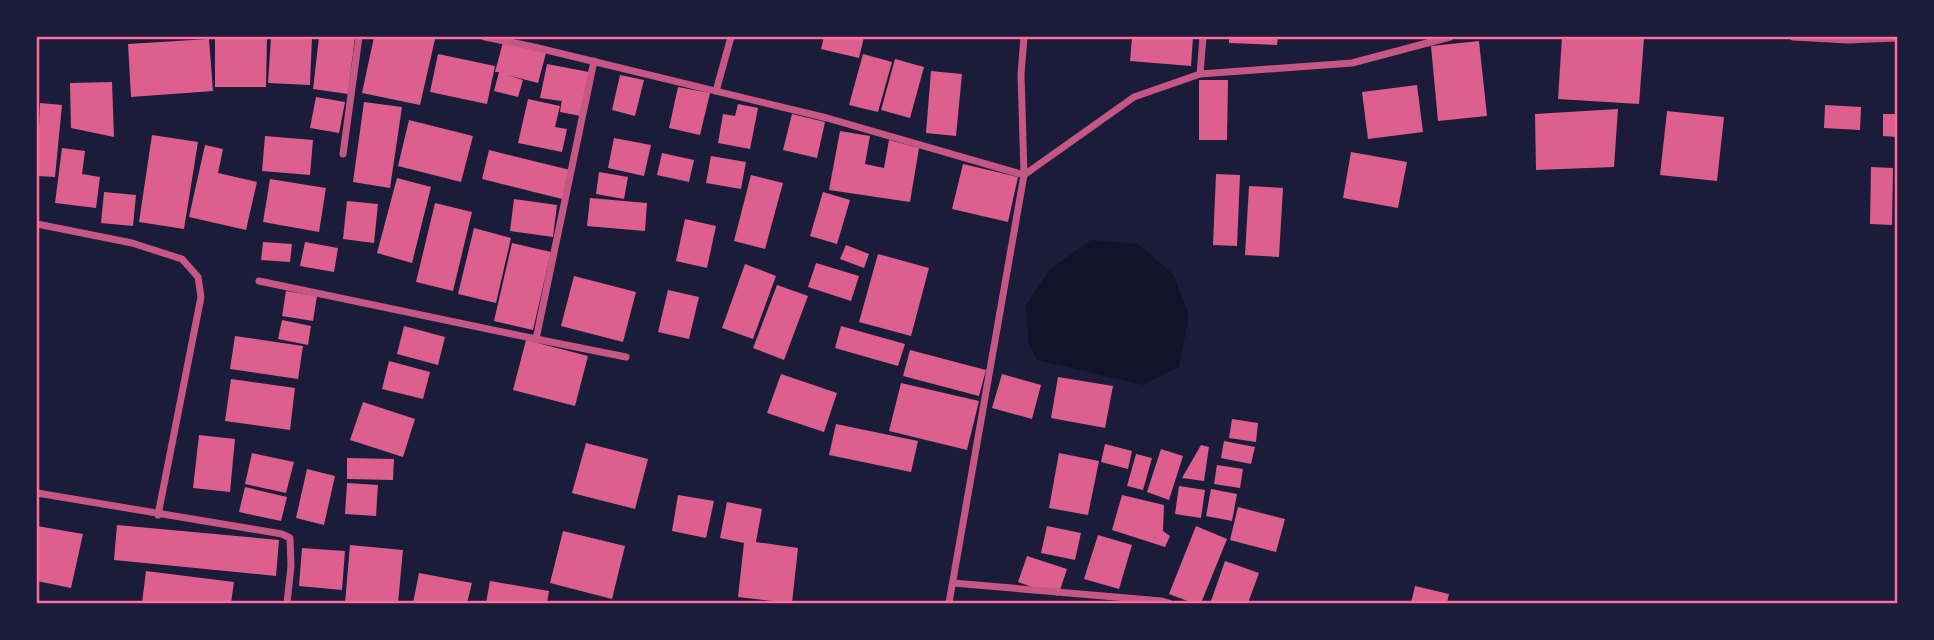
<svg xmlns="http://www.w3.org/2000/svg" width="1934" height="640" font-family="'Alegreya Sans',sans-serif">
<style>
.water{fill:#12122b}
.building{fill:#dd5f8e}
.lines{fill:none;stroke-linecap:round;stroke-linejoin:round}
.minor{stroke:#c65784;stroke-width:7}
.neatline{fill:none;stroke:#ff6b9d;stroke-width:2.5}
</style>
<rect width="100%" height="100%" fill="#1b1b3a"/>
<!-- water -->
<polygon class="water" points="1091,240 1138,244 1173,274 1189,314 1179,367 1143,385 1037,360 1028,342 1026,305 1050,269"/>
<!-- building -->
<g class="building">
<polygon points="215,37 267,37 266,87 215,87"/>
<polygon points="271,37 312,37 310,85 268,83"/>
<polygon points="319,37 355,37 348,94 313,89"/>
<polygon points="374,37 424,37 435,39 420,105 362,93"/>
<polygon points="824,37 864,37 859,58 821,49"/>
<polygon points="1132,37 1193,37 1191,66 1130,61"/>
<polygon points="1229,37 1278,37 1277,45 1229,43"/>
<polygon points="1562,37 1644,38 1639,104 1558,99"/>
<polygon points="209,39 213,91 131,97 128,44"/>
<polygon points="1479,41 1487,116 1438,121 1431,46"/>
<polygon points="503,42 546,53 538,83 507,75 523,80 518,97 494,91 499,72 495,72"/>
<polygon points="438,54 495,66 487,104 430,92"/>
<polygon points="863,54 892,62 878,112 849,105"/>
<polygon points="895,59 924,67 910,118 881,110"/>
<polygon points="547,64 589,72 581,116 560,112 562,99 561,101 540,98"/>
<polygon points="931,71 962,74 956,136 926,133"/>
<polygon points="620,75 644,80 635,116 612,110"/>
<polygon points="1199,80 1228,80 1227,140 1199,140"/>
<polygon points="112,82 114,137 71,128 70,83"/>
<polygon points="1417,85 1423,132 1368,139 1362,92"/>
<polygon points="678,87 710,93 700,135 669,128"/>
<polygon points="316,97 345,102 339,133 310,128"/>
<polygon points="528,99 560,106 555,127 567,129 562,152 518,143"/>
<polygon points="364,102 402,107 390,188 353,182"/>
<polygon points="40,103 62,105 55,177 37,176"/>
<polygon points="738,104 758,108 750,149 718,143 723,114 735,116"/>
<polygon points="1825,105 1861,107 1860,130 1824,128"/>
<polygon points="1618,109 1614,167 1536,170 1535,114"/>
<polygon points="1667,111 1724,117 1717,181 1660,175"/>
<polygon points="792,114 825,122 817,158 783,150"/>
<polygon points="1883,114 1897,114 1897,137 1883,136"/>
<polygon points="409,120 473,136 461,182 398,166"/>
<polygon points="840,131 870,136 865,164 884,168 889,140 919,148 910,202 829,190"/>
<polygon points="152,135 198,142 184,229 139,222"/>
<polygon points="265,136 313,140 310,175 262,171"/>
<polygon points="614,138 651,145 644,176 608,168"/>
<polygon points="205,145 223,149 218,173 257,182 246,230 189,217"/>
<polygon points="62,148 85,151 82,174 100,177 96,208 55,203"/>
<polygon points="489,150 570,170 562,199 482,179"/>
<polygon points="1351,152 1407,162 1398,208 1343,198"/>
<polygon points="662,153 694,160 689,182 657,175"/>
<polygon points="711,156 746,162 741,189 706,183"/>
<polygon points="963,164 1018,177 1008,222 952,209"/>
<polygon points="1871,167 1893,168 1892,225 1870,224"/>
<polygon points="599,172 628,177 624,199 596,194"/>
<polygon points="1216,174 1240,175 1237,246 1213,245"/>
<polygon points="751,175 783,183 765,249 734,241"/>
<polygon points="397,178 431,187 412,263 377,253"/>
<polygon points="270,179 326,188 319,232 263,222"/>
<polygon points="1249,186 1283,188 1279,257 1245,255"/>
<polygon points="104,192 136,195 133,226 101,223"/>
<polygon points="823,192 850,200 837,244 810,236"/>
<polygon points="590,198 647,203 645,231 587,226"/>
<polygon points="514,199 557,205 553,237 510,231"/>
<polygon points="347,201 378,204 374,243 343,239"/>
<polygon points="435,203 472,212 453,291 416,282"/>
<polygon points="685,219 716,226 707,268 676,261"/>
<polygon points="474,228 511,238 496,303 458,294"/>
<polygon points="263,242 292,244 290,262 261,260"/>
<polygon points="305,242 338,248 334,272 300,266"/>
<polygon points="512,243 551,252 533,330 494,321"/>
<polygon points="846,245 869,254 864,268 840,259"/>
<polygon points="878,254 929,268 911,336 859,322"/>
<polygon points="816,263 859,276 851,301 808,287"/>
<polygon points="745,264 776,276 753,339 722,328"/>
<polygon points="574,276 636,292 623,342 561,326"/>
<polygon points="777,285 808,296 784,360 753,348"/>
<polygon points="668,290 699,297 689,339 658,332"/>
<polygon points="286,291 317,296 313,321 282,316"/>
<polygon points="282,320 311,326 308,345 278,339"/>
<polygon points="404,326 445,337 438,365 397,354"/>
<polygon points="841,326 905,344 898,366 835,348"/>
<polygon points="235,336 303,346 298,379 230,369"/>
<polygon points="526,340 588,356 575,406 513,390"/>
<polygon points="910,350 986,370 979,396 903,376"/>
<polygon points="389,361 430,372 423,399 382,389"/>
<polygon points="781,374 837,393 824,432 767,413"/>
<polygon points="1002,374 1041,385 1032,419 992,408"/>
<polygon points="1058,377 1113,386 1105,428 1051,418"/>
<polygon points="231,379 295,388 290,430 225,421"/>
<polygon points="901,383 979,401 967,450 889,431"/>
<polygon points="363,402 415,419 403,457 350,440"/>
<polygon points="1232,419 1258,423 1256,442 1229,438"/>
<polygon points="836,424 918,441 911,472 829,455"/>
<polygon points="199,435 235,439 230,492 193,488"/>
<polygon points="1224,441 1255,447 1251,464 1221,458"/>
<polygon points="586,443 648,459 635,509 572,493"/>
<polygon points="1105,444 1132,451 1128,469 1101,462"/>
<polygon points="1201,445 1209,447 1204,481 1182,478"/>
<polygon points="1161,449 1183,456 1169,500 1147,492"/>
<polygon points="252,453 294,462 286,493 245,484"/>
<polygon points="1059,453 1099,461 1088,515 1049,508"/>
<polygon points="1136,454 1152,458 1143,490 1127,486"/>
<polygon points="347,458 394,459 393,480 347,479"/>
<polygon points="1217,465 1243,469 1240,488 1214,484"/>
<polygon points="307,469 335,476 324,525 296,518"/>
<polygon points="347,483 378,485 376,516 345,514"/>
<polygon points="1179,486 1205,490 1201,518 1175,514"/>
<polygon points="245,487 287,497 281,521 239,512"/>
<polygon points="1211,489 1237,494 1232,521 1206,516"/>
<polygon points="678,495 714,501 706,538 672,531"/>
<polygon points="1122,495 1164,505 1163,531 1170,536 1165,547 1112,530"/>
<polygon points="727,502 762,509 756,542 798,548 792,603 738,597 744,543 720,538"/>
<polygon points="1238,507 1285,519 1276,552 1230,540"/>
<polygon points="117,525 279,540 276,576 114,560"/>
<polygon points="37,526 83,534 71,588 37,581"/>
<polygon points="1047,526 1081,533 1075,560 1041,553"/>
<polygon points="1196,526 1227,539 1201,603 1193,603 1169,594"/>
<polygon points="563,531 625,546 612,599 550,583"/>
<polygon points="1098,535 1132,545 1119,589 1084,579"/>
<polygon points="350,545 403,550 398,603 345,603"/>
<polygon points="302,548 345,551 342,590 299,586"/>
<polygon points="1027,556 1067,569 1058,596 1018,582"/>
<polygon points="1225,561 1259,573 1248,603 1218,603 1211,601"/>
<polygon points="146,571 234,582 231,603 142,603"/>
<polygon points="419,573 472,583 467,603 413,603"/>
<polygon points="490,581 549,591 547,603 486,603"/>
<polygon points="1415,586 1449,594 1447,603 1411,603"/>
</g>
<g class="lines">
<!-- minor -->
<g class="minor">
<polyline points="485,37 534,47 827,118 1024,175 949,603"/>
<polyline points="1024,37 1021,74 1024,175"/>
<polyline points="1793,37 1848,40 1897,38"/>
<polyline points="1200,74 1203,37"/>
<polyline points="716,91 731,37"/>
<polyline points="343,154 359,37"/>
<polyline points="1024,175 1134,97 1200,74 1352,63 1450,37"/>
<polyline points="37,224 132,243 182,259 198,277 201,297 158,515"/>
<polyline points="259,281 536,339 594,61"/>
<polyline points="536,339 626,357"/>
<polyline points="37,493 282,534 290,538 291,566 287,603"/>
<polyline points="953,583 1162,601 1169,603"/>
</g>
</g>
<!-- border -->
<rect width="1934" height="640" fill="none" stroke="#1b1b3a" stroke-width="77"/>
<rect x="38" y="38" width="1858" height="564" class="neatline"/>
</svg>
